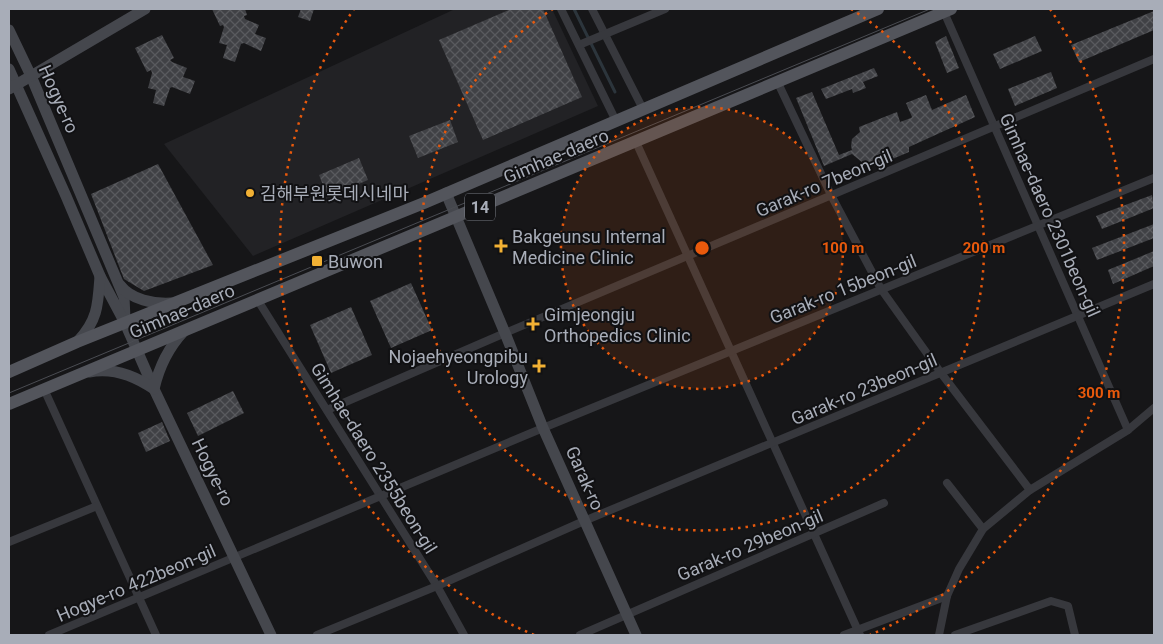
<svg xmlns="http://www.w3.org/2000/svg" width="1163" height="644" font-family="Roboto,'Noto Sans KR',sans-serif">
<style>
.built{fill:#222225}
.lines{fill:none;stroke-linecap:round;stroke-linejoin:round}
.stream{stroke:#2c353c;stroke-width:3}
.building{fill:url(#building-cross-hatch)}
.street{stroke:#37383d;stroke-width:8}
.secondary{stroke:#45474d;stroke-width:11}
.primary{stroke:#53555c;stroke-width:12}
.tram{stroke:#4a4c52;stroke-width:1}
.ring{fill:none;stroke:#e8590c;stroke-width:2.5;stroke-dasharray:2.5 5}
.poi-dot{fill:#f2b134;stroke:#111113;stroke-width:2}
.labels{text-anchor:middle;dominant-baseline:central;stroke-width:4;stroke-linejoin:round;paint-order:stroke}
.shield{fill:#111113;stroke:#7b7e86;stroke-width:1}
.shield-label{font-size:16px;font-weight:bold;fill:#a8adb8}
.street-label{font-size:18px;fill:#a8adb8;stroke:#111113}
.poi-label{font-size:18px;fill:#a8adb8;stroke:#111113;text-anchor:start}
.centre{fill:#e8590c;stroke:#111113;stroke-width:2.5}
.ring-label{font-size:15px;text-anchor:middle;font-weight:bold;fill:#e8590c;stroke:#111113;stroke-width:4;stroke-linejoin:round;paint-order:stroke}
</style>
<defs>
<pattern id="building-cross-hatch" width="8" height="8" patternUnits="userSpaceOnUse" patternTransform="scale(1.25)"><rect width="8" height="8" fill="#404145"/><path d="M0 0l8 8M0 8l8-8" fill="none" stroke="#595a5e"/></pattern>
</defs>
<rect width="100%" height="100%" fill="#161618"/>
<!-- built -->
<polygon class="built" points="455,9 552,9 598,106 253,256 164,144"/>
<g class="lines">
<!-- stream -->
<polyline class="stream" points="574,9 615,92"/>
</g>
<!-- building -->
<g class="building">
<polygon points="212,9 245,9 247,15 244,16 245,19 259,25 255,34 266,38 261,51 244,43 241,44 235,62 223,58 227,45 219,43 224,27 223,25 220,26"/>
<polygon points="301,9 314,9 310,21 298,17"/>
<polygon points="511,9 543,9 582,97 483,140 439,40"/>
<polygon points="1154,11 1154,30 1079,62 1071,45"/>
<polygon points="162,35 174,58 170,60 172,62 187,68 183,77 195,81 190,94 172,87 170,88 164,106 153,103 156,90 148,88 152,73 151,70 147,72 135,48"/>
<polygon points="946,36 959,68 947,73 935,42"/>
<polygon points="1035,36 1042,51 1000,69 993,54"/>
<polygon points="874,68 878,76 863,82 866,88 853,93 852,89 826,99 821,89"/>
<polygon points="1051,72 1057,88 1015,106 1008,89"/>
<polygon points="812,92 839,155 852,150 851,146 852,139 860,132 859,127 897,112 900,122 911,118 912,117 906,103 926,95 932,110 966,95 975,117 909,147 909,152 876,166 863,163 852,154 824,166 796,98"/>
<polygon points="450,120 458,142 418,158 409,136"/>
<polygon points="359,158 368,180 328,197 319,175"/>
<polygon points="158,164 213,265 144,291 124,279 91,194"/>
<polygon points="1152,195 1154,208 1102,229 1096,216"/>
<polygon points="1154,224 1154,238 1097,260 1092,248"/>
<polygon points="1154,251 1154,266 1113,284 1108,270"/>
<polygon points="411,283 432,330 391,348 370,301"/>
<polygon points="351,307 372,355 331,373 310,325"/>
<polygon points="233,391 244,413 198,436 187,413"/>
<polygon points="162,422 170,441 146,452 138,433"/>
</g>
<g class="lines">
<!-- street -->
<g class="street">
<polyline points="561,9 616,121"/>
<polyline points="592,9 643,109"/>
<polyline points="944,12 1128,430"/>
<polyline points="579,45 665,9"/>
<polyline points="778,83 832,197 881,289 941,373 1030,490"/>
<polyline points="636,142 860,635"/>
<polyline points="257,299 437,586 464,635"/>
<polyline points="44,389 156,635"/>
<polyline points="327,410 505,333 1154,59"/>
<polyline points="947,483 983,529"/>
<polyline points="9,542 97,506"/>
<polyline points="49,635 543,428 1154,178"/>
<polyline points="317,635 437,586 584,521 1154,284"/>
<polyline points="580,635 884,503"/>
<polyline points="844,635 947,596"/>
<polyline points="939,635 947,596 959,569 983,529 1030,490 1128,430 1154,408"/>
<polyline points="955,635 1051,601 1068,606 1075,635"/>
</g>
<!-- secondary -->
<g class="secondary">
<polyline points="9,30 31,76 124,297 125,319"/>
<polyline points="9,69 66,196 100,276 125,323 154,389 271,635"/>
<polyline points="9,89 145,9"/>
<polyline points="446,193 505,333 543,428 636,635"/>
<path d="M120,285C131,300 154,304 171,303"/>
<path d="M78,341C98,320 98,304 100,276"/>
<path d="M89,372C113,367 135,376 154,389C159,367 168,348 184,331"/>
</g>
<!-- primary -->
<g class="primary">
<polyline points="9,372 77,342 424,203 878,9"/>
<polyline points="9,404 951,9"/>
</g>
<!-- tram -->
<polyline class="tram" points="9,393 930,9"/>
</g>
<!-- distance rings -->
<circle cx="702" cy="248" r="141" fill="#e8590c" fill-opacity=".12"/>
<g class="ring">
<circle cx="702" cy="248" r="141"/>
<path d="M851 9A282 282 0 1 1 553 9"/>
<path d="M534 635A422 422 0 0 1 354 9M1050 9A422 422 0 0 1 870 635"/>
</g>
<!-- markers -->
<g class="poi-dot">
<circle cx="250" cy="193" r="5"/>
<path d="M498.5 238.5h5v5h5v5h-5v5h-5v-5h-5v-5h5z"/>
<rect x="311" y="255" width="12" height="12" rx="2.5"/>
<path d="M530.5 316.5h5v5h5v5h-5v5h-5v-5h-5v-5h5z"/>
<path d="M536.5 358.5h5v5h5v5h-5v5h-5v-5h-5v-5h5z"/>
</g>
<g class="labels">
<!-- shield labels -->
<rect class="shield" x="465" y="193.5" width="30" height="27" rx="4"/>
<g class="shield-label">
<text x="480" y="207">14</text>
</g>
<!-- street labels -->
<g class="street-label">
<text transform="translate(59 99) rotate(66)">Hogye-ro</text>
<text transform="translate(556 156) rotate(-23)">Gimhae-daero</text>
<text transform="translate(824 183) rotate(-23)">Garak-ro 7beon-gil</text>
<text transform="translate(1050 215) rotate(66)">Gimhae-daero 2301beon-gil</text>
<text transform="translate(843 289) rotate(-22)">Garak-ro 15beon-gil</text>
<text transform="translate(182 311) rotate(-23)">Gimhae-daero</text>
<text transform="translate(864 389) rotate(-23)">Garak-ro 23beon-gil</text>
<text transform="translate(374 458) rotate(58)">Gimhae-daero 2355beon-gil</text>
<text transform="translate(213 472) rotate(64)">Hogye-ro</text>
<text transform="translate(585 478) rotate(66)">Garak-ro</text>
<text transform="translate(750 545) rotate(-23)">Garak-ro 29beon-gil</text>
<text transform="translate(136 583) rotate(-23)">Hogye-ro 422beon-gil</text>
</g>
<!-- poi labels -->
<g class="poi-label">
<text x="260" y="193">김해부원롯데시네마</text>
<text x="512" y="236">Bakgeunsu Internal<tspan x="512" dy="21">Medicine Clinic</tspan></text>
<text x="328" y="261">Buwon</text>
<text x="544" y="314">Gimjeongju<tspan x="544" dy="21">Orthopedics Clinic</tspan></text>
<text x="528" y="356" text-anchor="end">Nojaehyeongpibu<tspan x="528" dy="21">Urology</tspan></text>
</g>
</g>
<circle cx="702" cy="248" r="8" class="centre"/>
<g class="ring-label">
<text x="843" y="253">100 m</text>
<text x="984" y="253">200 m</text>
<text x="1099" y="398">300 m</text>
</g>
<!-- border -->
<rect width="1163" height="644" fill="none" stroke="#a8adb8" stroke-width="20"/>
</svg>
